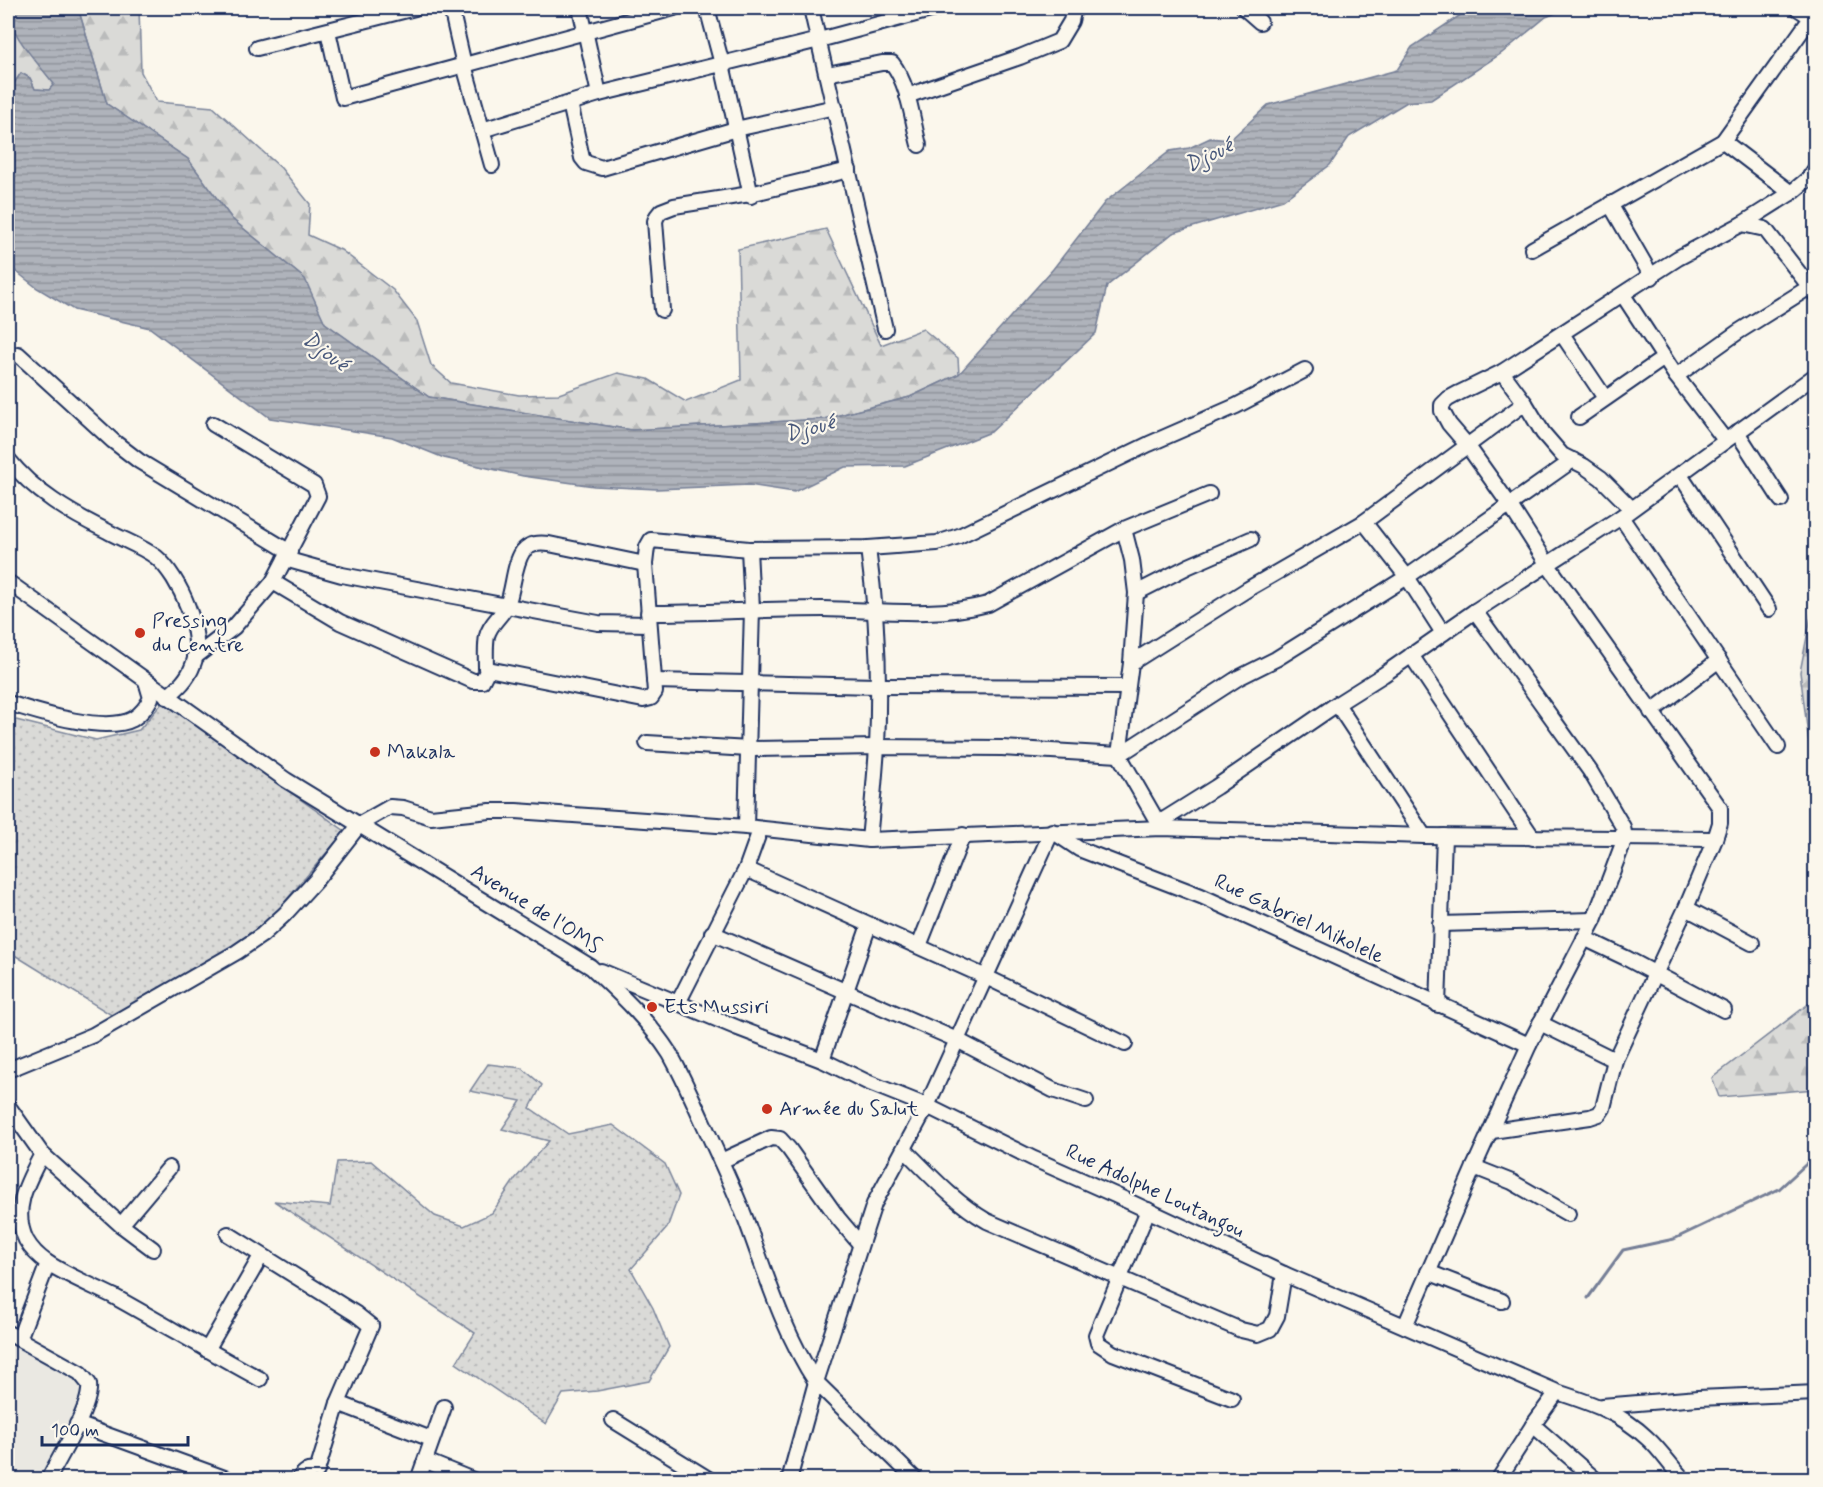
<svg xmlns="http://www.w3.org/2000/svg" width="1823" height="1487" font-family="Mynerve,sans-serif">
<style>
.built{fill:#eae8e2}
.grass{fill:url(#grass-dots);stroke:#7a849a;stroke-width:1.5}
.forest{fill:url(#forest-firs);stroke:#7a849a;stroke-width:1.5}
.water{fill:url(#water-rules);stroke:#747e96;stroke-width:1.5}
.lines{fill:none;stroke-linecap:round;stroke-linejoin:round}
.stream{stroke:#747e96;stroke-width:3}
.minor-casing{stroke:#1b2f5e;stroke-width:18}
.minor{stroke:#fbf7ec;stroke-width:14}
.poi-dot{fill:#c8321e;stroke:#fbf7ec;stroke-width:2}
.labels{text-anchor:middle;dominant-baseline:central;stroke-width:4.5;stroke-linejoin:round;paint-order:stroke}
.poi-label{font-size:21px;fill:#1b2f5e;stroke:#fbf7ec;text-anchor:start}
.street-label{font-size:21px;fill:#1b2f5e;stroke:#fbf7ec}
.water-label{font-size:22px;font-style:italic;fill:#47577a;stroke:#fbf7ec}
</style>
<defs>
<pattern id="grass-dots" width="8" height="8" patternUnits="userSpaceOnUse" patternTransform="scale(1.5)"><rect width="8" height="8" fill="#dadad7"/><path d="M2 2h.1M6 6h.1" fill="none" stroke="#babbbb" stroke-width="1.8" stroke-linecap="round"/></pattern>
<pattern id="forest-firs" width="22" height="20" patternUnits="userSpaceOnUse" patternTransform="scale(1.5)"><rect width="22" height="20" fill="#dadad7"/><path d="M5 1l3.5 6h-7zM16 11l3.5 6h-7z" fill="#babbbb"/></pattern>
<pattern id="water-rules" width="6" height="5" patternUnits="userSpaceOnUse" patternTransform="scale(1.5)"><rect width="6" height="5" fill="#afb3bb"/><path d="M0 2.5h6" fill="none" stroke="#8e929b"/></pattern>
</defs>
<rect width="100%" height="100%" fill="#fbf7ec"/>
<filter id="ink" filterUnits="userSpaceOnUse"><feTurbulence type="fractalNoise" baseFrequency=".0167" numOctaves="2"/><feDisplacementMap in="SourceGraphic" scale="12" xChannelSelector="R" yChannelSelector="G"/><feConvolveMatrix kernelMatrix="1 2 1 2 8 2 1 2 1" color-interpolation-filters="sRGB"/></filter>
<g filter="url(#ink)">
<!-- built -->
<polygon class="built" points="8,1338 78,1378 86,1390 43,1479 8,1479"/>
<!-- grass -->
<g class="grass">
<polygon points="163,702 345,831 260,931 113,1016 8,951 8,718 96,740 139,730"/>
<polygon points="488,1064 522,1068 542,1085 530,1108 568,1134 613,1125 665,1164 679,1195 667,1228 631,1269 653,1308 669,1347 649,1381 597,1391 563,1394 546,1424 456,1363 475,1333 274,1201 330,1206 337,1162 371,1161 435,1216 464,1226 492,1213 515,1179 549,1141 502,1129 521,1101 470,1091"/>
</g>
<!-- forest -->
<g class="forest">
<polygon points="78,8 139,8 141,72 157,102 213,107 281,168 310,204 308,235 341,250 393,290 417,321 431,365 451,383 519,395 559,394 618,373 648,379 686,402 741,380 738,249 826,229 881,345 923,329 958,358 959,374 910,397 824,419 632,430 429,397 325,323 301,276 232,219 188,159 107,104"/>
<polygon points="8,18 26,48 54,84 49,90 35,89 30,78 21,73 8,92"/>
<polygon points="1815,596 1816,596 1815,791 1800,672"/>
<polygon points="1815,999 1815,1089 1719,1097 1712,1078"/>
</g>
<!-- water -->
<path class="water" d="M8,8H78L107,104L188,159L232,219L305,279L325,323L429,397L632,430L824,419L910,397L959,374L1053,269L1105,202L1170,151L1189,148L1210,138L1230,140L1268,105L1397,70L1412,47L1471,8H1568L1546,17L1502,53L1431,100L1407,102L1349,137L1330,165L1283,200L1173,233L1107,286L1096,333L991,432L905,466L845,467L794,492L749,485L657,489L594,486L523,476L444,458L392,437L270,418L150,328L74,310L37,288L8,265V92L21,73L30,78L35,89L49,90L54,84C39,64 7,32 8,8Z"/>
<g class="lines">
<!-- stream -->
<polyline class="stream" points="1588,1298 1623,1250 1674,1239 1779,1189 1816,1155"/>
<defs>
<g id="minor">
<polyline points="451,8 464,65 492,165"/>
<polyline points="580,8 599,94"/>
<polyline points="707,8 722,64 751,196"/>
<polyline points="811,8 885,329"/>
<polyline points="1244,8 1260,22"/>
<polyline points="1797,8 1811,17"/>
<polyline points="328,31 343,98 674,8"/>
<polyline points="257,48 415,8"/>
<path d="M827,74L882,63H892C909,85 912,119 919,145"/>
<polyline points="907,96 1020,57 1059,41 1071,21 1074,8"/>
<polyline points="570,103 582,158 586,163 602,168 736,129 835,107"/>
<polyline points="482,130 599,94 819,40 938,8"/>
<polyline points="1723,141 1791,193"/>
<polyline points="1610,204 1652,277"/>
<polyline points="1742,224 1765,229 1816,295"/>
<polyline points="1532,249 1723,141 1816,11"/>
<polyline points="1623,295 1676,376 1725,440"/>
<polyline points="662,310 655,221 657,216 661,211 674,206 750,194 849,170"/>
<polyline points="1562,334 1605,398"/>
<polyline points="18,354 113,441 139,461 290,552"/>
<polyline points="1502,372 1525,403 1543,433 1562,455 1584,466 1601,478 1631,508"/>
<polyline points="1676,376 1738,332 1816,283"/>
<polyline points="1579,417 1664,358"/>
<path d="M213,424L314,485L318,496L273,582L340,622L473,681H482L488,669H486C486,658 485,646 487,636C490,623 502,616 507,605C514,588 513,566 523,551C530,543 539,543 549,544L645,564"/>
<polyline points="1737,432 1781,500"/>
<path d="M8,459C34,492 70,513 107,531C123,540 141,546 156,557C180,577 205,635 193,665C188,679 178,688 167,697"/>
<polyline points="1680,475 1769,609"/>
<polyline points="1621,517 1778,747"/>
<polyline points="1364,522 1407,577 1443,633"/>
<polyline points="1124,529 1132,560 1136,593 1131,663 1119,755 1161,828"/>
<path d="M868,548C877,613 880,681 877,747C875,778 872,809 869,840"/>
<polyline points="285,559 342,575 598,623 649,624"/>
<path d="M8,582L286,780L591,967C620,994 649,1021 670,1054C682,1075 692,1098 702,1120C717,1153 733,1186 746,1220C766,1274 784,1334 816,1382L916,1480"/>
<polyline points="1136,593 1189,566 1251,539"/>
<path d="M648,613C707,613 765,609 823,609C878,610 935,618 988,604L1124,529L1209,494"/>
<polyline points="1411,655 1533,838"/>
<polyline points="195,657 234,627 273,582"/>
<polyline points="1131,663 1248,589 1364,522 1525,403"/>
<polyline points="488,669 643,700 651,698 655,692 645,564 647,547 651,540 749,549 868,548 937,543 959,536 1149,444 1236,406 1305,370"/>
<polyline points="654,681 877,686 1127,687"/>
<path d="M8,703C37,712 105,734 133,719C142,713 146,707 151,698L146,681"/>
<polyline points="1337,704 1424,836"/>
<polyline points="1651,712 1719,660"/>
<polyline points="647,743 749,749 877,747 1002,748 1119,755 1238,678 1276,659 1407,577 1573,460"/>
<polyline points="1157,824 1216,787 1337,704 1383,675 1475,611 1621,517 1816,375"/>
<polyline points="746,827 752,609 749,549"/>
<polyline points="746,869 986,977 1125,1044"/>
<polyline points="1686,908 1752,943"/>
<polyline points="1440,924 1594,920"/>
<polyline points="712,933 957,1040 1053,1090 1086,1101"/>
<polyline points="1584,938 1626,958 1724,1010"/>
<polyline points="919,946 963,835"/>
<path d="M601,971L738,1028L822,1060L867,1082L927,1106L1034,1159L1115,1195L1284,1274L1557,1392C1591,1403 1621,1413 1647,1438C1661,1450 1671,1467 1684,1480"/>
<polyline points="678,1003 746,869 760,830"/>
<polyline points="1438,1005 1444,836"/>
<polyline points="1540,1023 1615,1060"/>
<polyline points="822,1060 869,925"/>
<polyline points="8,1070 93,1035 237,952 262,935 285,914 317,879 360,824 390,807 403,808 431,817 490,811 516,811 746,827 869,840 1161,828 1424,836 1715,839"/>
<polyline points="8,1106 42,1154 121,1225 153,1249"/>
<polyline points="1492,1131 1590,1117 1599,1114 1603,1108 1615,1060 1686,908 1715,839 1720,823 1720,808 1548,565 1509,504 1467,445 1449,424 1442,411 1442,405 1448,399 1459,393 1502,372 1678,258 1742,224 1791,193 1808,179 1816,168"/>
<path d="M904,1149C930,1175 955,1203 987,1221L1241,1330L1258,1334L1270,1329L1277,1316L1284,1274"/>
<path d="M42,1154C28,1181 11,1209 26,1240C31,1249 39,1257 48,1263C68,1276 91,1285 113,1296C162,1323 210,1352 260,1379"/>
<polyline points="721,1161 771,1138 780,1139 789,1149 838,1218 860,1244"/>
<polyline points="1474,1167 1512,1182 1568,1214"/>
<polyline points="1148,1210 1096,1335 1098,1343 1113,1353 1232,1399"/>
<polyline points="121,1225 169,1168"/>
<path d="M228,1234L356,1314L371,1326L338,1403L317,1471C307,1469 304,1472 298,1480"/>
<polyline points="1428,1272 1502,1301"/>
<polyline points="1405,1326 1474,1167 1529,1045 1594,920 1625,838 1623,827 1590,771 1475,611"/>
<path d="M8,1333L80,1373L89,1384C92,1407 59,1457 48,1480"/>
<polyline points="19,1339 48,1263"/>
<polyline points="207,1350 261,1256"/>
<polyline points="338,1403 431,1439"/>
<polyline points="1602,1406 1698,1398 1816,1393"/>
<polyline points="613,1420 710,1480"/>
<polyline points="77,1424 230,1480"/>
<polyline points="1533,1425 1596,1480"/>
<polyline points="426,1461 473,1480"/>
<polyline points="418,1480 444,1407"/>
<polyline points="789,1480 816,1382 874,1204 927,1106 1052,831 1079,849 1201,896 1529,1045"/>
<polyline points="1498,1480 1533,1425 1557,1392"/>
</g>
</defs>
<!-- minor casing -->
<use href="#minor" class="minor-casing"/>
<!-- minor -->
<use href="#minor" class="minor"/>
</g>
</g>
<!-- markers -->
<g class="poi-dot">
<circle cx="140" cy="633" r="6"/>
<circle cx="375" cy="752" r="6"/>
<circle cx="652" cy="1007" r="6"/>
<circle cx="767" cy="1109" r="6"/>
</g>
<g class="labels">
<!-- poi labels -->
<g class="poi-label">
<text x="152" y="621">Pressing<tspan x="152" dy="24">du Centre</tspan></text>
<text x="387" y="752">Makala</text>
<text x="664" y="1007">Ets Mussiri</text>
<text x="779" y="1109">Armée du Salut</text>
</g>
<!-- street labels -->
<g class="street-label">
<text transform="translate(536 909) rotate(32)">Avenue de l'OMS</text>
<text transform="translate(1299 919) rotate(25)">Rue Gabriel Mikolele</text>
<text transform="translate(1155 1191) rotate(25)">Rue Adolphe Loutangou</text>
</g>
<!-- water labels -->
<g class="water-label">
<text transform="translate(1209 156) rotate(-26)">Djoué</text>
<text transform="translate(325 352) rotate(37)">Djoué</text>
<text transform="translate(810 429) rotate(-15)">Djoué</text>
</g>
</g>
<!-- margin -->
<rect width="1823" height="1487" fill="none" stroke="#fbf7ec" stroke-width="30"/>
<rect x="15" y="15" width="1793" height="1457" fill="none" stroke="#1b2f5e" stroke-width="2" filter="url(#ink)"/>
<!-- scale -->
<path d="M42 1436v9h146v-9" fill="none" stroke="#1b2f5e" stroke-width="3"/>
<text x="51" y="1436" font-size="18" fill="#1b2f5e" stroke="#fbf7ec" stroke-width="4.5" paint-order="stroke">100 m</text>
</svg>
